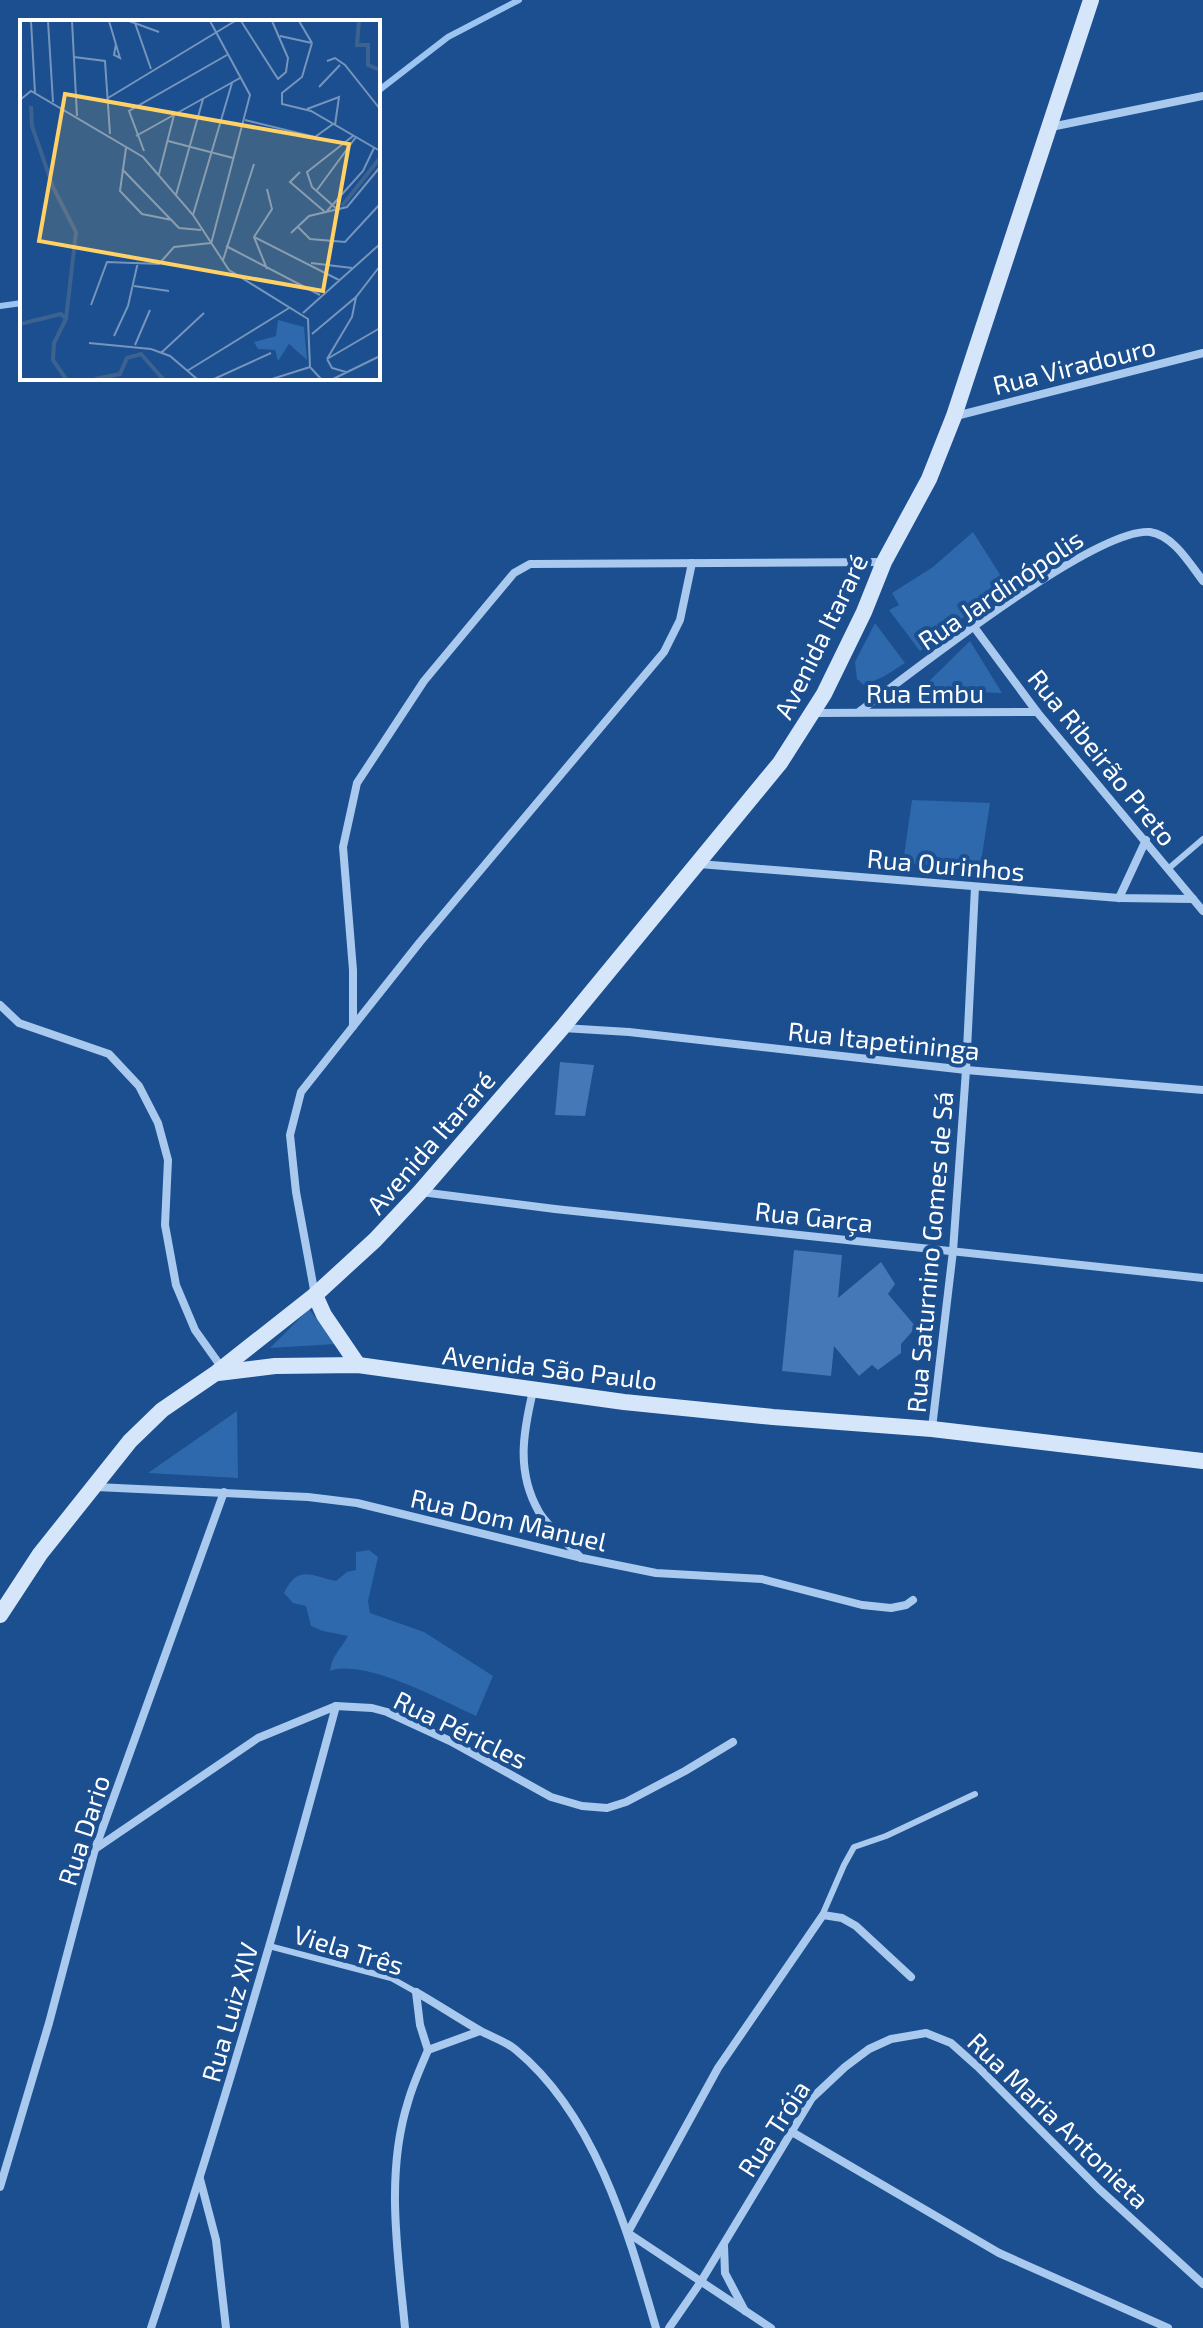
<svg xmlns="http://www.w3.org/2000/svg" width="1203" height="2328" font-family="'Exo 2',sans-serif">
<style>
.green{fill:#2e69ad}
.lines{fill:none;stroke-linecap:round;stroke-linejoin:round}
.stream{stroke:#9cc4f0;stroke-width:6}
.building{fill:#4478b7}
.service{stroke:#a9c9ee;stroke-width:6}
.minor{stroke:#a9c9ee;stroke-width:8}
.secondary{stroke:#d6e6fa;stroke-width:16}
.labels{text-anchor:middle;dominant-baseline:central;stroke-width:8;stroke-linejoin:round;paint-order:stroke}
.street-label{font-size:26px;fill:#fff;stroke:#1b4f8f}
.inset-river{fill:none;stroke:#3c6290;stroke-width:4}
.inset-road{fill:none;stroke:#7695bc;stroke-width:2}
.view{fill:#ffd166;fill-opacity:0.15;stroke:#ffd166;stroke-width:4}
.inset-edge{fill:none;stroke:#fff;stroke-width:4}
</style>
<rect width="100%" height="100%" fill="#1b4f8f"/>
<!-- green -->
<g class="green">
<polygon points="973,532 1006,584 920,651 889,610 899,605 892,593 933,567"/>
<polygon points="875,623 905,663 883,677 864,685 857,679 855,662"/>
<polygon points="970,641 1002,693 920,690"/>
<polygon points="912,800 990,803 980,869 903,863"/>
<polygon points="309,1309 336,1344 270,1348"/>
<polygon points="237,1411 238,1478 148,1473"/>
<path d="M369,1550L378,1557L368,1601L370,1613L424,1632L493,1676L476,1716C443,1701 364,1658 330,1671C332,1655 341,1649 348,1636L323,1631L311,1626L306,1606L293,1603L284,1593C298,1564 311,1576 336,1581L347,1572L356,1570V1552Z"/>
</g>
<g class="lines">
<!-- stream -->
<g class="stream">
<polyline points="378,91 448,37 519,0"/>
<polyline points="0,306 22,303"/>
</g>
</g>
<!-- building -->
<g class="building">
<polygon points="560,1062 594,1065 585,1116 555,1115"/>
<polygon points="794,1250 842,1255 838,1298 881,1262 895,1284 888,1294 916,1327 901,1344 901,1353 878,1370 872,1365 859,1376 834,1346 831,1376 782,1371"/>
</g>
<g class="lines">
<!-- service -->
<g class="service">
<polyline points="1168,869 1203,839"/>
<polyline points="821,1918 844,1865 854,1847 886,1836 975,1794"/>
<polyline points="269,1946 391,1978 416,1992"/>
</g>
<!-- minor -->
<g class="minor">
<polyline points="1051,127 1203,96"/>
<polyline points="956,416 1203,353"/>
<polyline points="974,627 1037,712 1203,911"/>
<path d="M860,711C910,674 1095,527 1150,532C1173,535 1190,564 1203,581"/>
<polyline points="814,713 1037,712"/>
<polyline points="699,864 1119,898 1193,899"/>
<polyline points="1119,898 1146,840"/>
<polyline points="0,1005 19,1023 109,1054 139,1086 158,1123 168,1160 165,1225 176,1285 195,1330 222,1368"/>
<polyline points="353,1026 353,970 343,847 357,783 424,681 514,573 530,564 883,562"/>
<polyline points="563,1028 629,1032 966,1070 1203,1090"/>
<polyline points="421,1192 555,1209 1203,1278"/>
<polyline points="315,1295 296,1192 290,1135 301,1092 420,942 664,652 680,620 692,563"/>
<path d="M533,1391C523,1433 516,1472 539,1512C549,1528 568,1543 581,1558"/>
<polyline points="932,1428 953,1251 966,1070 975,887"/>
<polyline points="96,1487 308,1497 357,1503 582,1558 656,1573 762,1579 862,1605 891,1608 906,1605 913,1600"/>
<polyline points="95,1849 258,1738 336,1706 372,1708 387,1712 450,1741 551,1797 582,1806 607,1808 626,1802 685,1771 733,1742"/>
<path d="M416,1992C437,2004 458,2018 479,2030C491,2037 506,2041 516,2050C596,2116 628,2232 656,2328"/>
<polyline points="416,1992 420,2025 428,2050"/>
<polyline points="792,2132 999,2253 1168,2328"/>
<polyline points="200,2179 216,2240 226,2328"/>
<polyline points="0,2187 49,2023 95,1849 224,1492"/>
<polyline points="628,2232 718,2068 823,1915 842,1918 856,1926 911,1977"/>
<polyline points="628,2233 771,2328"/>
<polyline points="724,2246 725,2273 745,2311"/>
<path d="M151,2328C219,2123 280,1915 336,1706"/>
<path d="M405,2328C398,2255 385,2174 408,2102C413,2084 421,2067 428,2050L480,2031"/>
<polyline points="669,2328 700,2283 812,2098 845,2067 869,2049 891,2039 926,2033 951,2043 978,2067 1099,2189 1203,2284"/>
</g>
<!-- secondary -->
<g class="secondary">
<polyline points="315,1295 324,1315 358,1365"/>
<polyline points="218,1373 275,1366 358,1365 624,1402 773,1417 932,1429 1203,1461"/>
<polyline points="0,1615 40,1554 130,1441 162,1410 216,1373 315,1295 375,1240 420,1192 562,1028 780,763 824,694 864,612 884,562 929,479 954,416 1091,0"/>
</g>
</g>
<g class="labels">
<!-- street labels -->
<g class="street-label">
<text transform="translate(1074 365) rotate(-14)">Rua Viradouro</text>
<text transform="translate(1000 589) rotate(-34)">Rua Jardinópolis</text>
<text transform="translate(820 636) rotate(-64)">Avenida Itararé</text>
<text x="925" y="692">Rua Embu</text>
<text transform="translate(1103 757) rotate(51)">Rua Ribeirão Preto</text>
<text transform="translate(946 864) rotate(5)">Rua Ourinhos</text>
<text transform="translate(884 1040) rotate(6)">Rua Itapetininga</text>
<text transform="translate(430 1142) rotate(-49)">Avenida Itararé</text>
<text transform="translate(814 1216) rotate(6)">Rua Garça</text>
<text transform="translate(929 1252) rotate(-85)">Rua Saturnino Gomes de Sá</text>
<text transform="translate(550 1367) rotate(7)">Avenida São Paulo</text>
<text transform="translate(509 1519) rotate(13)">Rua Dom Manuel</text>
<text transform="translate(461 1729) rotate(26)">Rua Péricles</text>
<text transform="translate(83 1830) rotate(-72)">Rua Dario</text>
<text transform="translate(349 1949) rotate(17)">Viela Três</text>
<text transform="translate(229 2012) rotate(-74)">Rua Luiz XIV</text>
<text transform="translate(1059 2120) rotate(44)">Rua Maria Antonieta</text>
<text transform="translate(773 2128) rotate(-57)">Rua Tróia</text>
</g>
</g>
<!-- overview -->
<g transform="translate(20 20)">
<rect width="360" height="360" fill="#1b4f8f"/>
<path d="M258,300L284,307L287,340L269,324L258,341L255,330L238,329L234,322L256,316Z" fill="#2e69ad"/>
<path class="inset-river" d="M339,1L337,25H348V45L360,50M11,86L12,106L33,167L56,212L46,299M322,186L360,138M0,304L41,294L46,299L34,323L33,340L46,359M75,359L100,354L107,338L121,334L143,359"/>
<path class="inset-road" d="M11,1L15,73M28,1L33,82M52,1L57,96M89,1L100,38L94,35L96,24M109,1L139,12M190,1L230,75L191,224M221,1L258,59L266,52L268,38L252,1M279,1L292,23M115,3L131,49M260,16L292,23M292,23L282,57L262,73V84L291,91L360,131M54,37L85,41L90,114M307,41L315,38L325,45L360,89M299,67L320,45M88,78L215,1M0,80L11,71L123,137L173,195L209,250L288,299L290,347L301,359M287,89L319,77L315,105M225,100L295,117L313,104M116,116L220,58M148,121L213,138M106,128L100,171L122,194L152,200M124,131L109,91L207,35M102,149L159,208L181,210M280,152L270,162L305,192M139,154L154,95M297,170L336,117M156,175L183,79M307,191L343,151L354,128M319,191L292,167L287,152L333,116M173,195L212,63M277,206L290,219L325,222L360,184M271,213L289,196L327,187L360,147M234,217L319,260M206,226L300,275M203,240L234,144M291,243L332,248M247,249L234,217L252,189L247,169M114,266L149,271M71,285L87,242L139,244L154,227L191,223M283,293L360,224M292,314L336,277L360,246M94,316L108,286L118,242M69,323L131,329L150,336L177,359M115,325L130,290M141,333L184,293M307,339L332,297L336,277M307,339L360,308M307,339L312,348L326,352M167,351L269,288M194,359L251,333M252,359L290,347M313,359L360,336"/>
<path class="view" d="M45,74L329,124L303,271L19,221Z"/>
<rect width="360" height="360" class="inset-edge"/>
</g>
</svg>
